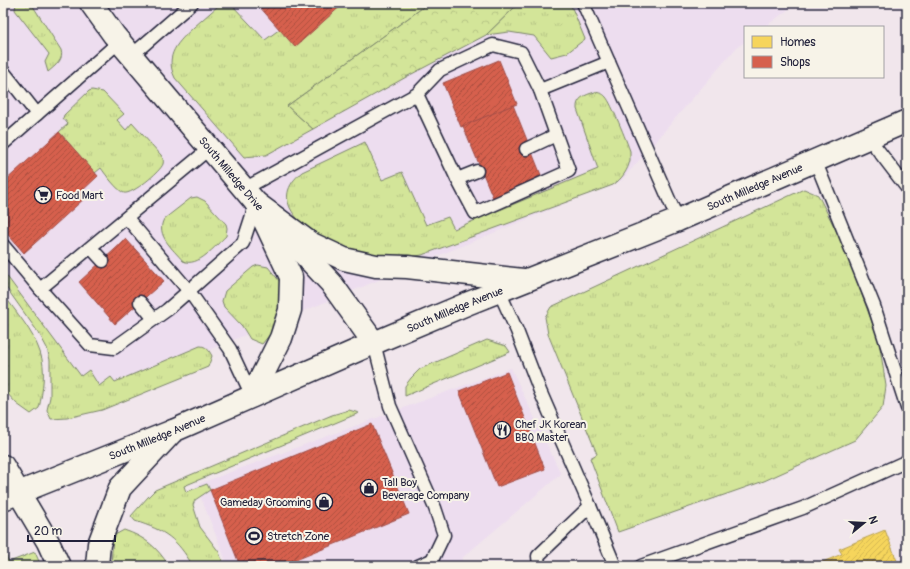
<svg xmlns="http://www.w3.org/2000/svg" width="910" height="569" font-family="Pangolin,sans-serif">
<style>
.built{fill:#edddef}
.grass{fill:url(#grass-tufts);stroke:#7a846a}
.forest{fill:url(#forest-crowns);stroke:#7a846a}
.homes{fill:url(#homes-hatch);stroke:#b69f52}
.shops{fill:url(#shops-hatch);stroke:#a04d48}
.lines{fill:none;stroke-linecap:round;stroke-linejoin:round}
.service-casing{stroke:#22223b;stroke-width:15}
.minor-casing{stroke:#22223b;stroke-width:25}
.secondary-casing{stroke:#22223b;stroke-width:25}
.motorway-casing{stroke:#22223b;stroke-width:25}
.service{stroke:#f7f3e8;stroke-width:12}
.minor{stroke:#f7f3e8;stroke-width:22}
.secondary{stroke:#f7f3e8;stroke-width:22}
.motorway{stroke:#f7f3e8;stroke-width:22}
.labels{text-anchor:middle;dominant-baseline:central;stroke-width:4;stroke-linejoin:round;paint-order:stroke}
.street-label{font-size:11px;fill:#22223b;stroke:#f7f3e8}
.poi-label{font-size:11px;fill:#22223b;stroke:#f7f3e8;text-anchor:start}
</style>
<defs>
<pattern id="grass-tufts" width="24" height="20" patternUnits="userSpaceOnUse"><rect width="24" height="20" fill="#d3e599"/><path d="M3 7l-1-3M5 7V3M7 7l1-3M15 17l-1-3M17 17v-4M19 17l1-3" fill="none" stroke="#b5c485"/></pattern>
<pattern id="forest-crowns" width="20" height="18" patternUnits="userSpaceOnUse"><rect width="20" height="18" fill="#d3e599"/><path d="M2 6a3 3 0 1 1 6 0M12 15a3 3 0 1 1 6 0" fill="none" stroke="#b5c485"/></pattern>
<pattern id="homes-hatch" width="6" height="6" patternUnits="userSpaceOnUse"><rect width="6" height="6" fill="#f6d55c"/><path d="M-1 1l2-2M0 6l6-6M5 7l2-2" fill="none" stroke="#d3b751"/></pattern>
<pattern id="shops-hatch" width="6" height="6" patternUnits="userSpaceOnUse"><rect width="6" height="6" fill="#d6604d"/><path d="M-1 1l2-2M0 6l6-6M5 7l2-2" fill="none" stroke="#ad4f41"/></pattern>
</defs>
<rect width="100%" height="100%" fill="#f1e6ec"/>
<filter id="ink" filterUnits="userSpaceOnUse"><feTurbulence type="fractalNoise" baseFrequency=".025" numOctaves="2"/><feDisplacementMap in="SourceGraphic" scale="8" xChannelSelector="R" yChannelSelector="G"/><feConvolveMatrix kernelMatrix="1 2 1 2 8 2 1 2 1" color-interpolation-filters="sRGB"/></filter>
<g filter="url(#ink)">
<!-- built -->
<g class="built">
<polygon points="3,3 797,3 765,27 745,27 745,42 737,47 622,180 182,361 98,390 79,377 3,272"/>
<polygon points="511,368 561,474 462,558 462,566 228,566 196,485"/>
</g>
<!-- grass -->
<g class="grass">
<path d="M16,3H31L61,50C64,60 56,65 48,72L45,62L49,54L15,10Z"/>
<path d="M344,3H429L287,106L313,129L266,155L244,157L175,78C164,55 178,42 194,27C202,20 210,13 218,6L225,4L232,5L265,40L280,29Z"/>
<polygon points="519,3 570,3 585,39 567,53 551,57 534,36 509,32 486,35"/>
<path d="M92,90L103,92L124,114L117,120L126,130L132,123L161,155C163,158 164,161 163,164C161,171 132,195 124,193C118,191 105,174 101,168L95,173L59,132L68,124L63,118L64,115L89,91Z"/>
<path d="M595,92C599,93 603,93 606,97C611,102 627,142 630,151C630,153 630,157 630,160C628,170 622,179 613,185L422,255C401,259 385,257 364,254C358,253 352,253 346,251C340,249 333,244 327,241C301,226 268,200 302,172L365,142L382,180L402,172L426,225L448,217L454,229L598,169L577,109C576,98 585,95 595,92Z"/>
<polygon points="804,189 818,195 843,244 879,341 886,386 883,407 855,440 764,481 618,532 590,458 597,454 548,334 545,317 551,307"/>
<path d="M197,197L205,201L226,224L227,228L226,236C215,246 198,268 183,261C173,249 155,235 164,219L191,198Z"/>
<polygon points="258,265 268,267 281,283 283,290 277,321 271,333 262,344 250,339 242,326 224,307 222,301 225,291 253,267"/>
<path d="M3,271L81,376L89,370L99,386L111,377L115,382L200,346C206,346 209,350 212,356L208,367L102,410L67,418L51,419L47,410L50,397V360L47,348L40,335L3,283Z"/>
<path d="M3,294C16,312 33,331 40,352C46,369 43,391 39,408L31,414L17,404L3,389Z"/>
<polygon points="487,340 506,346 510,352 405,396 405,386 411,378 420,369"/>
<path d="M349,410L359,413L184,486L186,492L207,484L210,490L195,500L193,505L200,527L219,552L224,566H193C176,538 166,531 135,521L131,516L148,497L155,490L332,415Z"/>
<path d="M124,530C145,537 157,547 169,566H111L113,536Z"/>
<polygon points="3,548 9,562 35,552 41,566 3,566"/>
</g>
<!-- forest -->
<polygon class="forest" points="429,3 519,3 486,35 408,76 313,129 287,106"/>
<!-- homes -->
<polygon class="homes" points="885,530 899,566 813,566 842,554 839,549"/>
<!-- shops -->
<g class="shops">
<polygon points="260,3 344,3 295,47 258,5"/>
<polygon points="499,60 517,104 461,127 443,83"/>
<polygon points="513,105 543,180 494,200 463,126"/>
<polygon points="59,132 98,176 81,192 86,197 24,253 3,229 3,183"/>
<polygon points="126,239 164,281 115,324 79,282"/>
<polygon points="507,372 545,469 497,487 459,391"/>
<polygon points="372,424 409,514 281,566 240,566 210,490"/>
</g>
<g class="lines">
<defs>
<g id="service">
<polyline points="583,3 678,220"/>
<polyline points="131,56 192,3"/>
<polyline points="3,71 37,114"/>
<polyline points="540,90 609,62"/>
<polyline points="868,137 907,188"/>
<polyline points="3,144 119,42"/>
<polyline points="210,148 40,289 90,345 114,348 167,310 243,243 256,203"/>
<polyline points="526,149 556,135"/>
<polyline points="815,160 874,306 907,408"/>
<polyline points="457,179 477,171"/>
<polyline points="244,189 417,94 457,179 475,213 569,171 540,90 521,52 493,45 440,70 417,94"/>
<polyline points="127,218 189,291 230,349 252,396"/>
<polyline points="3,245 40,289"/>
<polyline points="91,248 103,261"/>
<polyline points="499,291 517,331 540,391 590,506 538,556 539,566"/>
<polyline points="140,302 154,319"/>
<polyline points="374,343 390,406 435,508 444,535 432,560 432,566"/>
<polyline points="590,506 615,566"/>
<polyline points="418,566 432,560"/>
<polyline points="641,566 803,508 907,461"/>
</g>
<g id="minor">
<path id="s1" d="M91,3L114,35L256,203L331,283L374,343"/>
</g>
<g id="secondary">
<polyline points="256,203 310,243 344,259 376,266 407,267 523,280"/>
<polyline points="252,396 281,338 290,310 291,277 257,205"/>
<polyline points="3,466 19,493"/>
<path id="s2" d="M3,499L173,431L374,343L469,303L678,220L907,121"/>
</g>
<g id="motorway">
<polyline points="19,493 48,542 59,566"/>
<polyline points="97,566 99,544 120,488 173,431"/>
</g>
</defs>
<!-- service casing -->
<use href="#service" class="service-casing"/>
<!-- minor casing -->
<use href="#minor" class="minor-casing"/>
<!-- secondary casing -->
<use href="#secondary" class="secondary-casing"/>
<!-- motorway casing -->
<use href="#motorway" class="motorway-casing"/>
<!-- service -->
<use href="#service" class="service"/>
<!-- minor -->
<use href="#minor" class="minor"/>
<!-- secondary -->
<use href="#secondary" class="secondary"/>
<!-- motorway -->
<use href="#motorway" class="motorway"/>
</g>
</g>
<!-- icons -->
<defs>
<symbol id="supermarket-ring" viewBox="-11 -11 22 22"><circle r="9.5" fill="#f7f3e8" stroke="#22223b" stroke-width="1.5"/><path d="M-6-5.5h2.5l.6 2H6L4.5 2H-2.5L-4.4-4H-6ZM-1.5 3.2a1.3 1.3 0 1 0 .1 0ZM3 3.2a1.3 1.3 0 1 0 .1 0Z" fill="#22223b"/></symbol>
<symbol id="restaurant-ring" viewBox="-11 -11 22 22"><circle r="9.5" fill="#f7f3e8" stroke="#22223b" stroke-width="1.5"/><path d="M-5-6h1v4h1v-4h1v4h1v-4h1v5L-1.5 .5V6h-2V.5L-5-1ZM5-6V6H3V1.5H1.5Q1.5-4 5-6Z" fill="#22223b"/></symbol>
<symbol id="shop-ring" viewBox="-11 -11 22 22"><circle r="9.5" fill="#f7f3e8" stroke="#22223b" stroke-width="1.5"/><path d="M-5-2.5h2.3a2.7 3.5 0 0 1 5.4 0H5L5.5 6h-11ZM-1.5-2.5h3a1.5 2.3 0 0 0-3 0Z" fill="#22223b"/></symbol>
<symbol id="stadium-ring" viewBox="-11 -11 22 22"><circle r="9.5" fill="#f7f3e8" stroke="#22223b" stroke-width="1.5"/><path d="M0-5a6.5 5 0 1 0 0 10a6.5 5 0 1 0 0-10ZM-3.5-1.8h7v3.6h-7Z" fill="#22223b"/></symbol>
</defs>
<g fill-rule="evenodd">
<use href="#supermarket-ring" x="33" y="185" width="20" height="20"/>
<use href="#restaurant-ring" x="492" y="420" width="20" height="20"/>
<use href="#shop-ring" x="359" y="478" width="20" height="20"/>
<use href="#shop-ring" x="314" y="492" width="20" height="20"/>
<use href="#stadium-ring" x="244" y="526" width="20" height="20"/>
</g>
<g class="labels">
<!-- street labels -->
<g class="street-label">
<text stroke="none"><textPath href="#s1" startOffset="221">South Milledge Drive</textPath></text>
<text stroke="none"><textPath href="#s2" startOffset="814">South Milledge Avenue</textPath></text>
<text stroke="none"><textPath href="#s2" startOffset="490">South Milledge Avenue</textPath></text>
<text stroke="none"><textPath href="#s2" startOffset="166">South Milledge Avenue</textPath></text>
</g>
<!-- poi labels -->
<g class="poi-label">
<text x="56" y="195">Food Mart</text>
<text x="515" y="424">Chef JK Korean<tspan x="515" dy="13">BBQ Master</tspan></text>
<text x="382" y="482">Tall Boy<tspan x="382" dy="13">Beverage Company</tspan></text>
<text x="311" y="502" text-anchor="end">Gameday Grooming</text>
<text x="267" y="536">Stretch Zone</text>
</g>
</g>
<!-- margin -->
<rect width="910" height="569" fill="none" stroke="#f7f3e8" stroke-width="16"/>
<rect x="8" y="8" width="894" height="553" fill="none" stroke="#22223b" stroke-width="1.5" filter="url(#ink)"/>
<!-- legend -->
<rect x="744" y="26" width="140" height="52" fill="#f7f3e8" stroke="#a29fa3"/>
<rect x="752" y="36" width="20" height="12" fill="#f6d55c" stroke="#a29fa3"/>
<text x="780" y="46" font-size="12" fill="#22223b">Homes</text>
<rect x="752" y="56" width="20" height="12" fill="#d6604d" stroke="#a29fa3"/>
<text x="780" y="66" font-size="12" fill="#22223b">Shops</text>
<!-- north arrow -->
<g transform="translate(864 523) rotate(72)" stroke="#f7f3e8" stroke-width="3" paint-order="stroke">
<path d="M0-3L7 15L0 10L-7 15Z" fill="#22223b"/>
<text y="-6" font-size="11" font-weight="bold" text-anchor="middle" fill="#22223b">N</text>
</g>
<!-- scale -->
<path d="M28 535v6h87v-6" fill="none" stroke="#22223b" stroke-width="2"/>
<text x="34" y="535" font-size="12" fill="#22223b" stroke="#f7f3e8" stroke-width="3" paint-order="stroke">20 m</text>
</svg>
